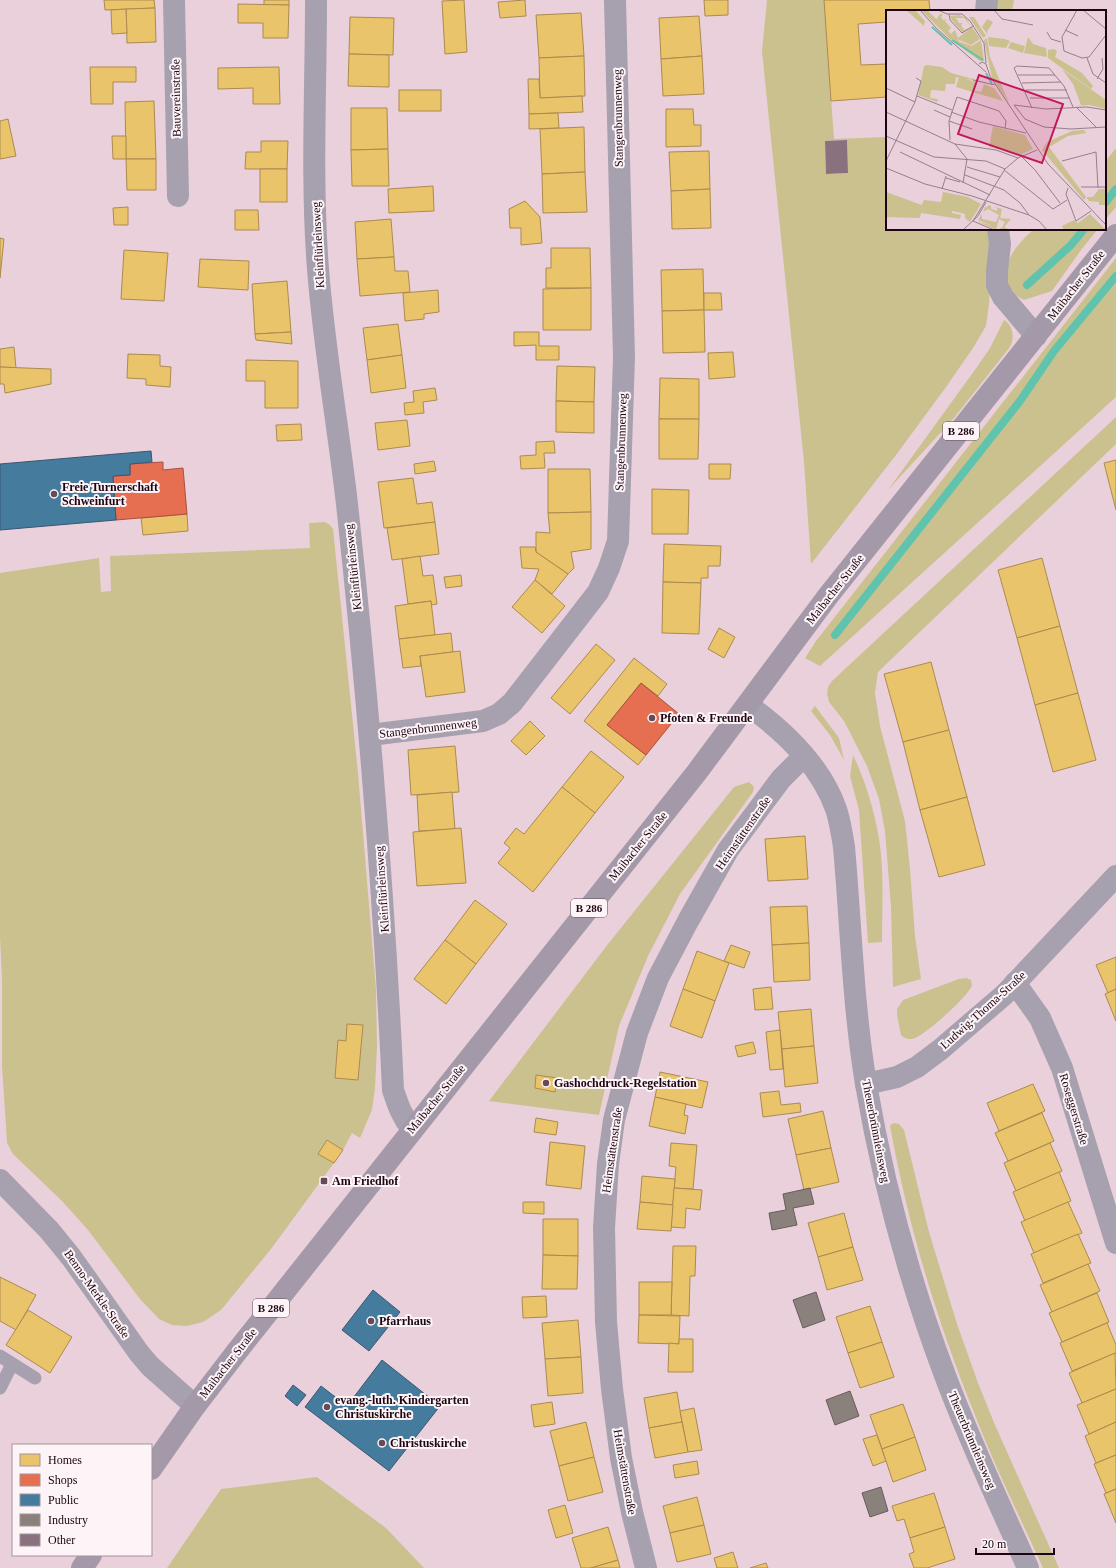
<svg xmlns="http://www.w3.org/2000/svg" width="1116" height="1568" font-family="Georgia,serif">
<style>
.green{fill:#cac18f;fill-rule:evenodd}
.homes{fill:#e9c46a;stroke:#ac8a4f}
.shops{fill:#e76f51;stroke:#aa4f3e}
.public{fill:#457b9d;stroke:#395773}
.industry{fill:#8a817c;stroke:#695c5c}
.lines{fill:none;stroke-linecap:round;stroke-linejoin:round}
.stream{stroke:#60c3ad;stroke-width:8}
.building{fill:#89717d}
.service{stroke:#a7a1af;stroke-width:13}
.minor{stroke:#a7a1af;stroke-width:22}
.primary{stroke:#a399a9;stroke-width:22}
.poi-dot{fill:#654b58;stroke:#fcf4f7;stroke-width:1.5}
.labels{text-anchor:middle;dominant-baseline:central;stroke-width:4;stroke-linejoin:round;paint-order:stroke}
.shield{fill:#fcf4f7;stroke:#604c56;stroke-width:1}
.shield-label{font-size:11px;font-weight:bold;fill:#1d0411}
.street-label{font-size:12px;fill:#1d0411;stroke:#fcf4f7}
.poi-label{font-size:12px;font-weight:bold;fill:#1d0411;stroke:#fcf4f7;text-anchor:start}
.inset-river{fill:none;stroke:#60c3ad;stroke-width:2}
.inset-road{fill:none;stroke:#987e8a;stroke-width:1}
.view{fill:#c2185b;fill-opacity:0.15;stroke:#c2185b;stroke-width:2}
.inset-edge{fill:none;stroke:#1d0411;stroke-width:2}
</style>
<rect width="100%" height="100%" fill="#ead0db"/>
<!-- green -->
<g class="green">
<path d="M767,0H824L834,139L887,137V229H991L992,248L989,304L986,326L973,348L946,387L896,455L811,564L804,462L762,51ZM847,140L848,173L826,174L825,141Z"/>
<polygon points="997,0 1014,0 1012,11 996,11"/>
<polygon points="1116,148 1116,207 1105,220 1105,162"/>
<path d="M1034,229H1098L1081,250L1052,291L1024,300C1015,296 1010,291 1008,282C1002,259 1019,243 1034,229Z"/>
<polygon points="1116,258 1116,397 820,666 805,658 816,641"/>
<path d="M1004,320C1013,325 1015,338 1010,347L954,418L888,490L977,367L990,348Z"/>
<polygon points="1116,417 1116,444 878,672 875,693 880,726 905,821 910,869 915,936 921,979 893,987 891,907 885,831 879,799 867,766 844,721 829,702 827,694 828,687 832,681"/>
<path d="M325,522L330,525L333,529L358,773L376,989L377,1047L375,1088L372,1110L360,1138L352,1133L343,1150L327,1140L319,1154L334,1163L271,1249L221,1310L203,1322L187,1326L172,1325L159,1319L140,1299L88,1230L63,1202L13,1154L7,1143L2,1065V980L0,936V573L99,558L101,592L111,591L110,556L310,548L309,523ZM347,1024L363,1025L358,1080L335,1078L338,1040L346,1041Z"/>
<polygon points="815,706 839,738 844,760 830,735 811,711"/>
<path d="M853,755C864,778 872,803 877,828C885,864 882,906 882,942L868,943L859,810L850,776Z"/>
<polygon points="749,782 754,787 753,792 680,894 648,956 619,1026 599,1115 489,1101 608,944 734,787"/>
<path d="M966,978L971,980L972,985C970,995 926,1034 915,1038C911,1040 907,1039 903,1037L901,1035L897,1015V1009L903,1000L959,979Z"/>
<path d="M894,1123L899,1124L904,1130L929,1232L957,1324L978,1383L995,1425L1059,1568H1043C1019,1515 993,1463 973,1410C936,1318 907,1222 890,1125Z"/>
<polygon points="317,1477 386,1528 424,1568 167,1568 221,1489"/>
</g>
<!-- homes -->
<g class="homes">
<polygon points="104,0 154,0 155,8 105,10"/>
<rect x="264" y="0" width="25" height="5"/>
<polygon points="464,0 467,52 445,54 442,1"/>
<polygon points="525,0 526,16 500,18 498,2"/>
<polygon points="704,0 728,0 728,15 705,16"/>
<polygon points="824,0 929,0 930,11 887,11 887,22 858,24 861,65 887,64 887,97 831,101"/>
<polygon points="238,4 289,5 288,38 263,38 263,23 238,23"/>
<polygon points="155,8 156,42 127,43 126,9"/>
<polygon points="126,9 127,33 112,34 111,10"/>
<polygon points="581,13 584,56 539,58 536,15"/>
<polygon points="699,16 702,56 661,59 659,18"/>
<polygon points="350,17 394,18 393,55 349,54"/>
<polygon points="349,54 389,55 389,87 348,86"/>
<polygon points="584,56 585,96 540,98 539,58"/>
<polygon points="702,56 704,94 663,96 661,59"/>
<polygon points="90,67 136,67 136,82 113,82 113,104 91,104"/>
<polygon points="279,67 280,104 253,104 253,88 218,89 218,68"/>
<polygon points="528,79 539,79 540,98 582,96 583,112 529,114"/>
<rect x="399" y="90" width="42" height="21"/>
<polygon points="154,101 156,159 126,159 125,102"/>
<polygon points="351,108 387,108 388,149 351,150"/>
<polygon points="666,109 693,109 694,125 701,125 701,146 666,147"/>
<polygon points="558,113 559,128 529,129 529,114"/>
<polygon points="8,119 16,156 0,159 0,121"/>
<polygon points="584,127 585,172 542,174 540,129"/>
<polygon points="112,136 126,136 126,159 113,159"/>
<polygon points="261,141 288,141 287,169 245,169 246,152 261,152"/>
<polygon points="388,149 389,186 352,186 351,150"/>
<polygon points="709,151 710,189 671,191 669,152"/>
<polygon points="126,159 156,159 156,190 127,190"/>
<rect x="260" y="169" width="27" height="33"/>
<polygon points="585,172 587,212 543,213 542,174"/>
<polygon points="433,186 434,211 389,213 388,189"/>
<polygon points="710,189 711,228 672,229 671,191"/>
<polygon points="525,201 540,217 542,243 521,245 521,228 510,228 509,209"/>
<polygon points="128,207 128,225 114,225 113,208"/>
<polygon points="235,210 258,210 259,230 235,230"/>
<polygon points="391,219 394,257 357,259 355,222"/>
<polygon points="0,238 4,239 0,278"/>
<polygon points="551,248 590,248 591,288 546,288 546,268 551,268"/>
<polygon points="124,250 168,253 164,301 121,299"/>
<polygon points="394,257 395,271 408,271 410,292 360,296 357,259"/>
<polygon points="200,259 249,261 248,290 198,287"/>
<polygon points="703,269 704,310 662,311 661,270"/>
<polygon points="287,281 291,332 255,334 252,284"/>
<polygon points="591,288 591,330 543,330 543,289"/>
<polygon points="438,290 439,312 424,314 424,319 405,321 403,293"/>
<polygon points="704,293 721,293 722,310 704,310"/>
<polygon points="704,310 705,352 663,353 662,311"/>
<polygon points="398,324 402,355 367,360 363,328"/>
<polygon points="291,332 292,344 256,340 255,334"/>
<polygon points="514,332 539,332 539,346 559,346 559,360 536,360 536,345 514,346"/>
<polygon points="14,347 16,368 0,367 0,349"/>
<polygon points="733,352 735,377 709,379 708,353"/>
<polygon points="128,354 160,355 160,366 171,367 170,387 146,385 146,379 127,378"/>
<polygon points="402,355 406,388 371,393 367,360"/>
<polygon points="246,360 298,361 298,408 265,408 265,381 246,381"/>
<polygon points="557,366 595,367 594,402 556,401"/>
<polygon points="0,367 51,369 51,384 5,393 4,384 0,384"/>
<polygon points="660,378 699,379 699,419 659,419"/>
<polygon points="435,388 437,400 423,402 424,413 405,415 404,403 414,402 413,391"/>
<polygon points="556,401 594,402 594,433 556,432"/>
<polygon points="659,419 699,419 698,459 659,459"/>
<polygon points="407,420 410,446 378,450 375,423"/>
<polygon points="301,424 302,440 277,441 276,425"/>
<polygon points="554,441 555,453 544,453 545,468 521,469 520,456 536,455 536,442"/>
<polygon points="1116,460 1116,510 1104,463"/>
<polygon points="434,461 436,471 415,474 414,464"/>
<polygon points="709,464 731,464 730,479 709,479"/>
<polygon points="548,469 590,469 591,512 548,513"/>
<polygon points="413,478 417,504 432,502 435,522 384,528 378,482"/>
<polygon points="652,489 689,490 688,534 652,534"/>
<polygon points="591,512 591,549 571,552 574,568 568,574 536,552 536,532 550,533 548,513"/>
<polygon points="187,514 188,531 143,535 141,518"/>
<polygon points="435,522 439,554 392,560 387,528"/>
<polygon points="664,544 721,546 720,566 708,566 708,578 701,578 701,583 663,582"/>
<polygon points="520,547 535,547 536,552 568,574 552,594 535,580 539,569 522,568"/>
<polygon points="420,556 423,576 433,575 437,604 431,605 431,601 408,604 402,559"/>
<polygon points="1042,558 1060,626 1017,638 998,570"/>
<polygon points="461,575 462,586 446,588 444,577"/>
<polygon points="535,580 565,606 542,633 512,607"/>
<polygon points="663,582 701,583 699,634 662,633"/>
<polygon points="431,601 435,635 399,639 395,606"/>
<polygon points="1060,626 1078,693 1035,705 1017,638"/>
<polygon points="719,628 735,637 724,658 708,649"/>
<polygon points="451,633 453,652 420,656 421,666 403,668 399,639"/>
<polygon points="596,644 615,660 570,714 551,698"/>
<polygon points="460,651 465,692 426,697 420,656"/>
<polygon points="634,658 667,684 658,696 641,683 607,725 646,755 638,765 584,721"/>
<polygon points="931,662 949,730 903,742 884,674"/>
<polygon points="1078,693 1096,760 1053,772 1035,705"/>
<polygon points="530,721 545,736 526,755 511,741"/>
<polygon points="949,730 967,797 920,810 903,742"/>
<polygon points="455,746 459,792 411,795 408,750"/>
<polygon points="591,751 624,777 595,813 562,787"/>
<polygon points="562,787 595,813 533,892 498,863 510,848 504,843 516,828 524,834"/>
<polygon points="452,792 455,829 419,831 417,795"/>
<polygon points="967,797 985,865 939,877 920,810"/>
<polygon points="461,828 466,883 417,886 413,832"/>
<polygon points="805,836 808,879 768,881 765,839"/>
<polygon points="475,900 507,924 476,964 445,940"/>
<polygon points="807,906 809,943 772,945 770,907"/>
<polygon points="445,940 476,964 446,1004 414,979"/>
<polygon points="809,943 810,980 774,982 772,945"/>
<polygon points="731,945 750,952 744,968 724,961"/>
<polygon points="697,951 729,963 715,1001 683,989"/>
<polygon points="1116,957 1116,989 1108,993 1096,965"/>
<polygon points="771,987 773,1009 755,1010 753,989"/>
<polygon points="683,989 715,1001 702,1038 670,1026"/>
<polygon points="1116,989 1116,1021 1105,994"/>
<polygon points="811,1009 814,1046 782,1049 778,1012"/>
<polygon points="347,1024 363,1025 358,1080 335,1078 338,1040 346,1041"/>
<polygon points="780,1030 783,1069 770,1070 766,1032"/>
<polygon points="753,1042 756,1053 738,1057 735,1046"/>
<polygon points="814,1046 818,1083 785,1087 782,1049"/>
<polygon points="660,1072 708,1082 702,1108 655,1097"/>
<polygon points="536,1075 557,1078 555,1092 535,1088"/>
<polygon points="1033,1084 1045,1111 999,1131 987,1103"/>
<polygon points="779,1091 781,1105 800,1103 801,1112 763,1117 760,1093"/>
<polygon points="655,1097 686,1104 684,1115 688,1116 685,1134 649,1126"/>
<polygon points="823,1111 831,1148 796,1155 788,1119"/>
<polygon points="1042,1113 1054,1141 1008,1161 995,1133"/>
<polygon points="536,1118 558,1122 556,1135 534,1132"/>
<polygon points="327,1140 343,1150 334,1163 318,1154"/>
<polygon points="550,1142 585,1146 581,1189 546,1185"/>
<polygon points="671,1143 697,1145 693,1189 674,1188 676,1167 669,1166"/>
<polygon points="1050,1143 1062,1171 1016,1191 1004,1163"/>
<polygon points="831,1148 839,1182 804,1190 796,1155"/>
<polygon points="1059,1172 1071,1201 1025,1221 1013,1192"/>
<polygon points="642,1176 675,1179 673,1205 640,1202"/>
<polygon points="674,1188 702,1190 700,1210 686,1208 685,1228 671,1227"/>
<polygon points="523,1202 544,1202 544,1214 523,1213"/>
<polygon points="640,1202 673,1205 671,1231 637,1229"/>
<polygon points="1068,1202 1082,1233 1034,1253 1021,1222"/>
<polygon points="844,1213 853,1247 818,1257 808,1223"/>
<polygon points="543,1219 578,1219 578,1256 543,1255"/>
<polygon points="1078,1234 1091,1263 1043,1283 1031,1254"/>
<polygon points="673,1246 696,1246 695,1276 690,1276 689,1316 671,1315"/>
<polygon points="853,1247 863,1280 827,1290 818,1257"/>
<polygon points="543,1255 578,1256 577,1289 542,1289"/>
<polygon points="1088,1264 1100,1291 1052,1312 1040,1285"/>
<polygon points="0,1277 36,1295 16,1330 0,1321"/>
<polygon points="639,1282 672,1282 671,1315 639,1315"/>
<polygon points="1097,1293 1109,1322 1062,1342 1049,1313"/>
<polygon points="546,1296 547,1317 523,1318 522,1297"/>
<polygon points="870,1306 882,1342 848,1353 836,1317"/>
<polygon points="28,1310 72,1337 50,1373 6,1345"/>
<polygon points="639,1315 680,1316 679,1344 638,1343"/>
<polygon points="578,1320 581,1357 545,1359 542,1323"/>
<polygon points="1107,1323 1116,1345 1116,1353 1072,1371 1060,1343"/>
<polygon points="679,1339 693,1339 693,1372 668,1372 669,1343 679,1344"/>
<polygon points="882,1342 894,1377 860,1388 848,1353"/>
<polygon points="1115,1353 1116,1389 1082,1403 1069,1373"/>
<polygon points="581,1357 583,1393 548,1396 545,1359"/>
<polygon points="1116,1389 1116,1422 1089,1434 1077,1405"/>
<polygon points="677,1392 682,1422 649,1428 644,1398"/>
<polygon points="552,1402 555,1424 534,1427 531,1405"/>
<polygon points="903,1404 915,1437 882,1449 870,1415"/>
<polygon points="694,1408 702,1450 688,1452 680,1411"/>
<polygon points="586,1422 594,1457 559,1466 550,1431"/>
<polygon points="682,1422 688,1452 655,1458 649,1428"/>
<polygon points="1116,1422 1116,1455 1096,1463 1085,1436"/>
<polygon points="877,1435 886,1461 873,1466 863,1439"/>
<polygon points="915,1437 926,1470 893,1482 882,1449"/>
<polygon points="1116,1455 1116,1489 1106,1493 1094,1464"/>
<polygon points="594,1457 603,1492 568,1501 559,1466"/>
<polygon points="697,1461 699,1474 675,1478 673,1465"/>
<polygon points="1116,1489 1116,1523 1104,1494"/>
<polygon points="934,1493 945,1527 910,1538 904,1519 897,1521 892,1506"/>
<polygon points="697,1497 704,1525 670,1533 663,1506"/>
<polygon points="565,1505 573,1533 556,1538 548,1510"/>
<polygon points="704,1525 711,1554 677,1562 670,1533"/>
<polygon points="608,1527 618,1560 591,1568 581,1568 572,1538"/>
<polygon points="945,1527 955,1559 927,1568 914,1568 909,1554 914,1552 910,1538"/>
<polygon points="733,1552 738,1568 717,1568 714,1558"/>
<polygon points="618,1560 620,1568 591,1568"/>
<polygon points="766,1563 768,1568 750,1568"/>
</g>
<!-- shops -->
<g class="shops">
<polygon points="163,462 163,470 183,468 187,514 116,520 113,476 130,475 130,464"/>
<polygon points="641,683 679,714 646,755 607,725"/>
</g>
<!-- public -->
<g class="public">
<polygon points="151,451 152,462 130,464 130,475 113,476 116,520 0,530 0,464"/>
<polygon points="373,1290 400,1312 369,1351 342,1330"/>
<polygon points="382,1360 440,1406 389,1471 305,1407 321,1386 347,1406"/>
<polygon points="293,1385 306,1395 297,1406 285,1396"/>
</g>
<!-- industry -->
<g class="industry">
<polygon points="810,1188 814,1204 793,1208 797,1225 772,1230 769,1213 786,1210 783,1194"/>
<polygon points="816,1292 825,1320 803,1328 793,1300"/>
<polygon points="850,1391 859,1416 835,1425 826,1400"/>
<polygon points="881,1487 888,1511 870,1517 862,1493"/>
</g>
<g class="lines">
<!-- stream -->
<g class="stream">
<polyline points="1105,203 1116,189"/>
<polyline points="1027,285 1071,245 1084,229"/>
<polyline points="835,635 1020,401 1054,351 1116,276"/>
</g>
</g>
<!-- building -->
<polygon class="building" points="847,140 848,173 826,174 825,141"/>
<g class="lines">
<!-- service -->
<g class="service">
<polyline points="0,1356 35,1378"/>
<polyline points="0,1388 12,1364"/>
</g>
<!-- minor -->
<g class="minor">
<polyline points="174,0 178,196"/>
<path d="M316,0C316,89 311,180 318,269C324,348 338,425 347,504C368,698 384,894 393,1090C398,1105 402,1117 412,1129"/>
<polyline points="986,11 987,0"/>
<polyline points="998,229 1000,244 997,271 997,285 1003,297 1036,336"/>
<path d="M748,705C784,731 821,766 836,809C840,821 842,834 844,847C851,926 853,1006 866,1084C883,1184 910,1283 946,1378C970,1442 1000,1505 1028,1568"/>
<polyline points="370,735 483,721 499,714 512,703 598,592 609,568 618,541 624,357 615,0"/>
<polyline points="1015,983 1040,1018 1062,1068 1116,1243"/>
<polyline points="866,1084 897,1077 917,1067 941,1049 1005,994 1116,876"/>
<polyline points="0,1180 49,1230 71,1257 139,1353 150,1366 195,1406"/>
<polyline points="646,1568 632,1512 621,1458 612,1389 606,1322 604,1228 608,1164 614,1120 637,1033 658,978 688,921 728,850 781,779 804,756"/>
</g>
<!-- primary -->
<g class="primary">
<polyline points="151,1469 195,1406 238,1350 697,772 828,596 1116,235"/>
<polyline points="82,1568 91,1555"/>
</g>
</g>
<!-- markers -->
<g class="poi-dot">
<circle cx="54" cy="494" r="4"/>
<circle cx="652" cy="718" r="4"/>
<circle cx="546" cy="1083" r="4"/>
<rect x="320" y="1177" width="8" height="8" rx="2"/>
<circle cx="371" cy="1321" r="4"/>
<circle cx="327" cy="1407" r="4"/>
<circle cx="382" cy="1443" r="4"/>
</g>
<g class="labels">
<!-- shield labels -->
<g class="shield">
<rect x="943" y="422" width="36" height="18" rx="3"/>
<rect x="571" y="899" width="36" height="18" rx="3"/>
<rect x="253" y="1299" width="36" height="18" rx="3"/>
</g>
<g class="shield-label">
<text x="961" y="431">B 286</text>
<text x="589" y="908">B 286</text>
<text x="271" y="1308">B 286</text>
</g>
<!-- street labels -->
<g class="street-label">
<text transform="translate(176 98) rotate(-91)">Bauvereinstraße</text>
<text transform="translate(618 118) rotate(-91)">Stangenbrunnenweg</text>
<text transform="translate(318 245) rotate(-93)">Kleinflürleinsweg</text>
<text transform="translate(1076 285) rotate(-52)">Maibacher Straße</text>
<text transform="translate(621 442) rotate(-88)">Stangenbrunnenweg</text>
<text transform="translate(353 567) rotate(-96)">Kleinflürleinsweg</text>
<text transform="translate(835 589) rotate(-52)">Maibacher Straße</text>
<text transform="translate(428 728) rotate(-7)">Stangenbrunnenweg</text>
<text transform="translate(743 833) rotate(-55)">Heimstättenstraße</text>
<text transform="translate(638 846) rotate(-51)">Maibacher Straße</text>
<text transform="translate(382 889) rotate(-94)">Kleinflürleinsweg</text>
<text transform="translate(983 1010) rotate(-42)">Ludwig-Thoma-Straße</text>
<text transform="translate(436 1099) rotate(-51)">Maibacher Straße</text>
<text transform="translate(1074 1109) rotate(73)">Roseggerstraße</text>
<text transform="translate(876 1131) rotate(79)">Theuerbrünnleinsweg</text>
<text transform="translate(612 1150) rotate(-82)">Heimstättenstraße</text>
<text transform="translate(97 1294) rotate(55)">Benno-Merkle-Straße</text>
<text transform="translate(228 1363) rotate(-52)">Maibacher Straße</text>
<text transform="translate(972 1440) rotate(67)">Theuerbrünnleinsweg</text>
<text transform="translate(625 1472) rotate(80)">Heimstättenstraße</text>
</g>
<!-- poi labels -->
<g class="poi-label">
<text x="62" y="487">Freie Turnerschaft<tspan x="62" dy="14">Schweinfurt</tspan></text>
<text x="660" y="718">Pfoten &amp; Freunde</text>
<text x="554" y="1083">Gashochdruck-Regelstation</text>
<text x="332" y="1181">Am Friedhof</text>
<text x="379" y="1321">Pfarrhaus</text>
<text x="335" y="1400">evang.-luth. Kindergarten<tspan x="335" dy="14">Christuskirche</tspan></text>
<text x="390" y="1443">Christuskirche</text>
</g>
</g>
<!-- overview -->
<g transform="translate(886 10)">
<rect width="220" height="220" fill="#ead0db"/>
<path d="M20,0H29L39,11L38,16ZM35,0H41L74,32L86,36L95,30L98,51H94L64,29ZM54,4H57L55,7L57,10L61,9L59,11L65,18L62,21L65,24L69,20L72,28L86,17L94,29L85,35L71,29L50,10ZM73,5L80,8L85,16L78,8H70L73,13H77L75,15L78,20L83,18L77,23L65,9L64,6ZM83,7H88L100,26L97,28ZM101,9L107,12L101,22L103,26L96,17ZM102,27L119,29L124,31L120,38L103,36ZM142,27L147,34L160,38L161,47L138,43ZM101,28L104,47L123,93L106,68L98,30ZM125,32L139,36L137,43L122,38ZM168,39L171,41L169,47L196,63L207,76L205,79L162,48V40ZM41,55L56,57L65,63L102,73L98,65L102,73L70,67L69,74H60L59,81L45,80L44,88L52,89L51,92L32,85L38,56ZM176,59L220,90V99L203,95L189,96L195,95L187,74ZM73,67L90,72L87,80L95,82L98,74L108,78L117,91L70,77ZM107,116L139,125L147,139L134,145L103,137ZM198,120L200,123L182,126L163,137L200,187H207L213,179H220V195H213V192L203,191L200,187L198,190L156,140L161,132L186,121ZM0,182L36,195L38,190L55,192L57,182L82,187L95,194L84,212L79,208V204L66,201V203L75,205L74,209L35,203L34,208L0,207ZM100,195V198L103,195L105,196V199L111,201V198L107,196L116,199L114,208L125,209L118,217L124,220L113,219L116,218L119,212L113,209L110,220L91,211L107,216L92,210L96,204V209L110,212L113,205L102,199L97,202ZM204,204L220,220H178L176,216L188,210L192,213Z" fill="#cac18f"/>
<path class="inset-river" d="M46,17L66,35M66,30L97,50M100,63L106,74"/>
<path class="inset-road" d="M34,0L51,19L100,62M52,0L61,4H76L84,11L98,33L100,53M108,0L116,9L147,15M191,0L176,27L178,41L196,48L203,47L220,25M197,0L220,19M63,4L64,10L76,23L87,16M179,20L192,26M161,22L165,29L175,32M201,48L207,64L220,73M93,54L96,52L100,54L104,66L162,154L220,215M132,65H169M211,69L217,59L216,48M87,70L109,75M136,73L175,72M0,78L29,92M140,80H181M31,86L66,100M144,88H184M128,95L139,109L158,117L185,119L220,117M128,95L160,99L201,97L220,100M190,97L210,117M146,98L128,58L131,56L163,58L178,76L187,97M48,100L64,107M0,102L69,134L81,149L77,173M65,102L93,112L140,123M63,111L86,119M0,126L48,147L100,151L119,159M64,130L63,111L71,87L113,101L120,111L119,118M69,134L110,140L132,148M14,142L104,185M135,146L149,160L174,193M0,151L29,92L35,71L30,68M176,151L210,142L212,178M81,157L114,167M0,158L39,174L86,186L143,205L153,211L161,220M118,160L167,199L181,190M79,165L118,180L134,193L143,205M60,168L74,172M195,177H220M182,178L180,184L190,211L205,201M56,179L60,166M87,211L119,159L132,148L151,140M87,211L108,220M77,220L92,206L100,192"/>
<path class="view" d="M93,65L177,94L156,153L72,124Z"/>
<rect width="220" height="220" class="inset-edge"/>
</g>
<!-- legend -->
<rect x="12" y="1444" width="140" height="112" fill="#fcf4f7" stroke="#a3949b"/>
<rect x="20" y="1454" width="20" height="12" fill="#e9c46a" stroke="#a3949b"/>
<text x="48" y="1464" font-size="12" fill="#1d0411">Homes</text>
<rect x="20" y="1474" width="20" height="12" fill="#e76f51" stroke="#a3949b"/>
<text x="48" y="1484" font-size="12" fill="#1d0411">Shops</text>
<rect x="20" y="1494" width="20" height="12" fill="#457b9d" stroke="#a3949b"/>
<text x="48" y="1504" font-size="12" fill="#1d0411">Public</text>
<rect x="20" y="1514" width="20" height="12" fill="#8a817c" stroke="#a3949b"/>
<text x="48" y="1524" font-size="12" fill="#1d0411">Industry</text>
<rect x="20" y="1534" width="20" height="12" fill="#89717d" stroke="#a3949b"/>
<text x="48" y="1544" font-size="12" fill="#1d0411">Other</text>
<!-- scale -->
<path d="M976 1548v6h78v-6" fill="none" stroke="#1d0411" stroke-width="2"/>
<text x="982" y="1548" font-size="12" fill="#1d0411" stroke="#fcf4f7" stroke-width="3" paint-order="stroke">20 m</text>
</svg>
